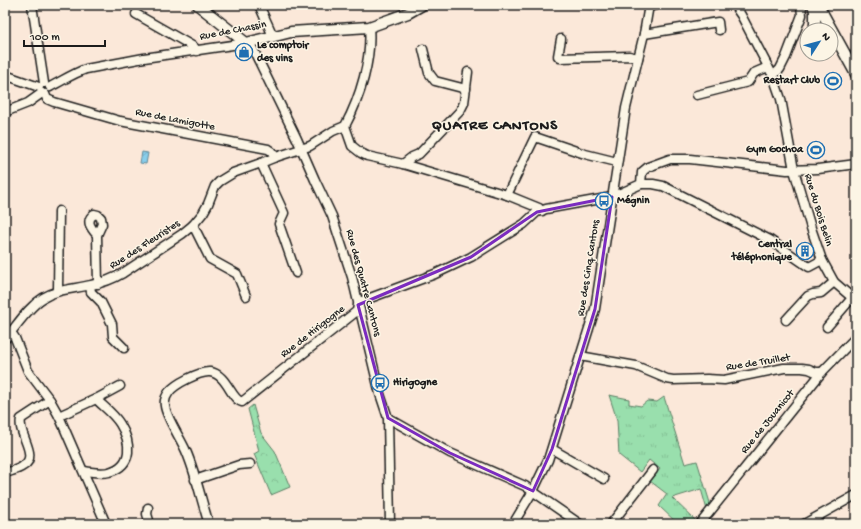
<svg xmlns="http://www.w3.org/2000/svg" width="861" height="529" font-family="'Gochi Hand',sans-serif">
<style>
.grass{fill:url(#grass-tufts);stroke:#5a7e64}
.park{fill:url(#park-crowns);stroke:#5a7e64}
.water{fill:url(#water-waves);stroke:#5d8798}
.lines{fill:none;stroke-linecap:round;stroke-linejoin:round}
.minor-casing{stroke:#1c1c1c;stroke-width:11}
.major-casing{stroke:#1c1c1c;stroke-width:13}
.minor{stroke:#fcf5e5;stroke-width:8}
.major{stroke:#fcf5e5;stroke-width:10}
.marked{fill:none;stroke:#7b2cbf;stroke-width:3;stroke-linejoin:round}
.labels{text-anchor:middle;dominant-baseline:central;stroke-width:3;stroke-linejoin:round;paint-order:stroke}
.street-label{font-size:11px;fill:#1c1c1c;stroke:#fcf5e5}
.poi-label{font-size:11px;font-weight:bold;fill:#1c1c1c;stroke:#fcf5e5;text-anchor:start}
.district-label{font-size:15px;font-weight:bold;letter-spacing:1px;fill:#1c1c1c;stroke:#fcf5e5}
</style>
<defs>
<pattern id="grass-tufts" width="24" height="20" patternUnits="userSpaceOnUse"><rect width="24" height="20" fill="#99dfad"/><path d="M3 7l-1-3M5 7V3M7 7l1-3M15 17l-1-3M17 17v-4M19 17l1-3" fill="none" stroke="#83bf94"/></pattern>
<pattern id="park-crowns" width="20" height="18" patternUnits="userSpaceOnUse"><rect width="20" height="18" fill="#99dfad"/><path d="M2 6a3 3 0 1 1 6 0M12 15a3 3 0 1 1 6 0" fill="none" stroke="#83bf94"/></pattern>
<pattern id="water-waves" width="16" height="10" patternUnits="userSpaceOnUse"><rect width="16" height="10" fill="#89ceeb"/><path d="M0 5q4-4 8 0t8 0" fill="none" stroke="#76b0c9"/></pattern>
</defs>
<rect width="100%" height="100%" fill="#fbe8d9"/>
<filter id="ink" filterUnits="userSpaceOnUse"><feTurbulence type="fractalNoise" baseFrequency=".025" numOctaves="2"/><feDisplacementMap in="SourceGraphic" scale="8" xChannelSelector="R" yChannelSelector="G"/><feConvolveMatrix kernelMatrix="1 2 1 2 8 2 1 2 1" color-interpolation-filters="sRGB"/></filter>
<g filter="url(#ink)">
<!-- grass -->
<polygon class="grass" points="609,395 629,399 629,404 641,406 647,401 657,402 664,397 685,464 697,461 711,506 707,510 701,489 672,498 697,522 695,524 678,524 659,506 667,494 650,481 660,469 649,460 640,472 619,455 617,420"/>
<!-- park -->
<polygon class="park" points="253,405 261,433 275,451 290,487 271,495 254,454 259,451 248,409"/>
<!-- water -->
<polygon class="water" points="142,152 148,153 146,164 140,163"/>
<g class="lines">
<defs>
<g id="minor">
<polyline points="32,5 44,83"/>
<polyline points="259,5 273,36"/>
<polyline points="734,5 741,15 764,59 773,76 781,99 794,170 811,228 822,260 834,282 856,301"/>
<polyline points="649,7 657,5"/>
<polyline points="136,14 194,47 197,51"/>
<polyline points="644,34 718,22 719,30"/>
<polyline points="561,39 558,56 560,58 629,56 638,58"/>
<polyline points="423,49 429,73 435,81 466,89"/>
<polyline points="5,75 39,87"/>
<polyline points="773,76 780,69 786,57 802,15 801,5"/>
<path d="M50,87C62,81 74,73 86,69L144,58L246,43L253,49L297,139L315,180L332,216L352,277L380,394L388,418L390,524"/>
<path d="M45,94L47,99L54,102L120,121L268,149L271,151L276,157L310,146L333,131L345,126C360,98 372,59 369,27"/>
<polyline points="697,95 748,82 754,73 768,67"/>
<polyline points="5,112 28,103 42,93"/>
<polyline points="345,126 352,146 361,153 367,156 403,164 507,195 539,208 542,211"/>
<polyline points="261,163 284,213 279,224 296,273"/>
<polyline points="403,164 412,157 419,154 460,111 464,103 468,72"/>
<polyline points="641,184 653,184 663,186 770,240 809,267 822,260"/>
<polyline points="507,195 535,137 585,154 617,162"/>
<polyline points="193,225 210,259 237,274 246,296"/>
<path d="M97,235C91,228 85,221 94,214L98,215L101,218L102,224L97,235L98,284"/>
<polyline points="90,286 91,292 101,302 112,324 113,337 124,348"/>
<polyline points="58,291 59,211"/>
<polyline points="786,320 808,296 813,294 821,293 834,282"/>
<polyline points="827,327 852,298"/>
<polyline points="11,332 15,338 28,371 50,400 59,416 106,524"/>
<path d="M5,339C17,326 27,308 43,298C57,289 74,289 91,285C102,283 113,279 123,273L182,234L193,225L203,213L208,204L215,186L220,181L233,173L261,163L276,157"/>
<polyline points="580,356 636,366 667,379 673,380 707,379 724,380 784,368 802,368 809,369 816,372 822,372"/>
<polyline points="59,416 96,399 120,386"/>
<polyline points="388,418 450,453 525,486 580,524"/>
<polyline points="552,449 604,479"/>
<path d="M84,471C92,472 101,474 109,472C134,465 131,442 120,424C114,414 104,407 96,399"/>
<path d="M5,473C11,471 18,470 23,466C40,456 17,434 21,419L50,400"/>
<polyline points="195,480 239,465 250,464"/>
<polyline points="148,508 147,514 150,524"/>
<path d="M209,524C201,500 196,474 186,451C181,439 166,417 165,406C164,401 166,396 169,392C175,384 200,371 210,372C227,374 231,400 242,402L357,311L358,305L362,301L435,274L471,257L524,224L537,212L546,209L612,197L641,184L642,172L648,167L670,159H690L787,170L818,169L856,164"/>
<polyline points="513,524 533,491 548,460 595,309 626,108 644,34 649,5"/>
<polyline points="611,524 653,470"/>
<polyline points="700,524 822,372 856,337"/>
<polyline points="804,524 856,495"/>
</g>
<g id="major">
<polyline points="198,5 246,43 291,32 369,27 408,13 422,5"/>
<polyline points="813,5 815,11 815,30"/>
<polyline points="818,5 856,74"/>
</g>
</defs>
<!-- minor casing -->
<use href="#minor" class="minor-casing"/>
<!-- major casing -->
<use href="#major" class="major-casing"/>
<!-- minor -->
<use href="#minor" class="minor"/>
<!-- major -->
<use href="#major" class="major"/>
</g>
</g>
<!-- marked area -->
<path class="marked" d="M612,197L595,309L552,449L533,491L450,453L388,418L358,305L471,257L537,212Z"/>
<!-- icons -->
<defs>
<symbol id="shop-ring" viewBox="-11 -11 22 22"><circle r="9.5" fill="#fcf5e5" stroke="#1f6fb2" stroke-width="1.5"/><path d="M-5-2.5h2.3a2.7 3.5 0 0 1 5.4 0H5L5.5 6h-11ZM-1.5-2.5h3a1.5 2.3 0 0 0-3 0Z" fill="#1f6fb2"/></symbol>
<symbol id="stadium-ring" viewBox="-11 -11 22 22"><circle r="9.5" fill="#fcf5e5" stroke="#1f6fb2" stroke-width="1.5"/><path d="M0-5a6.5 5 0 1 0 0 10a6.5 5 0 1 0 0-10ZM-3.5-1.8h7v3.6h-7Z" fill="#1f6fb2"/></symbol>
<symbol id="bus-ring" viewBox="-11 -11 22 22"><circle r="9.5" fill="#fcf5e5" stroke="#1f6fb2" stroke-width="1.5"/><path d="M-5-6H5V4H4V6H2V4H-2V6H-4V4H-5ZM-3.5-4V0h7V-4ZM-3.5 1.2v1.5H-2V1.2ZM2 1.2v1.5H3.5V1.2Z" fill="#1f6fb2"/></symbol>
<symbol id="building-ring" viewBox="-11 -11 22 22"><circle r="9.5" fill="#fcf5e5" stroke="#1f6fb2" stroke-width="1.5"/><path d="M-4-6H4V6H1V3H-1V6H-4ZM-2.5-4.3h1.7v1.8h-1.7ZM.8-4.3h1.7v1.8H.8ZM-2.5-1h1.7V.8h-1.7ZM.8-1h1.7V.8H.8Z" fill="#1f6fb2"/></symbol>
</defs>
<g fill-rule="evenodd">
<use href="#shop-ring" x="234" y="42" width="20" height="20"/>
<use href="#stadium-ring" x="823" y="71" width="20" height="20"/>
<use href="#stadium-ring" x="806" y="140" width="20" height="20"/>
<use href="#bus-ring" x="594" y="191" width="20" height="20"/>
<use href="#building-ring" x="795" y="241" width="20" height="20"/>
<use href="#bus-ring" x="370" y="373" width="20" height="20"/>
</g>
<g class="labels">
<!-- street labels -->
<g class="street-label">
<text transform="translate(233 31) rotate(-11)">Rue de Chassin</text>
<text transform="translate(175 120) rotate(11)">Rue de Lamigotte</text>
<text transform="translate(818 210) rotate(73)">Rue du Bois Belin</text>
<text transform="translate(145 245) rotate(-33)">Rue des Fleuristes</text>
<text transform="translate(589 268) rotate(-81)">Rue des Cinq Cantons</text>
<text transform="translate(363 283) rotate(75)">Rue des Quatre Cantons</text>
<text transform="translate(313 332) rotate(-38)">Rue de Hirigogne</text>
<text transform="translate(758 363) rotate(-9)">Rue de Truillet</text>
<text transform="translate(768 422) rotate(-51)">Rue de Jouanicot</text>
</g>
<!-- poi labels -->
<g class="poi-label">
<text x="257" y="46">Le comptoir<tspan x="257" dy="13">des vins</tspan></text>
<text x="820" y="81" text-anchor="end">Restart Club</text>
<text x="803" y="150" text-anchor="end">Gym Gochoa</text>
<text x="617" y="201">Mégnin</text>
<text x="792" y="245" text-anchor="end">Central<tspan x="792" dy="13">téléphonique</tspan></text>
<text x="393" y="383">Hirigogne</text>
</g>
<!-- district labels -->
<g class="district-label">
<text x="495" y="126">QUATRE CANTONS</text>
</g>
</g>
<!-- margin -->
<rect width="861" height="529" fill="none" stroke="#fcf5e5" stroke-width="20"/>
<rect x="10" y="10" width="841" height="509" fill="none" stroke="#1c1c1c" stroke-width="1.5" filter="url(#ink)"/>
<!-- north arrow -->
<g transform="translate(819 42) rotate(54)"><circle r="19" fill="#fcf5e5" stroke="#a29e95"/>
<path d="M0-3L7 15L0 10L-7 15Z" fill="#1f6fb2"/>
<text y="-6" font-size="11" font-weight="bold" text-anchor="middle" fill="#1c1c1c">N</text>
</g>
<!-- scale -->
<path d="M24 40v6h81v-6" fill="none" stroke="#1c1c1c" stroke-width="2"/>
<text x="30" y="40" font-size="12" fill="#1c1c1c" stroke="#fcf5e5" stroke-width="3" paint-order="stroke">100 m</text>
</svg>
